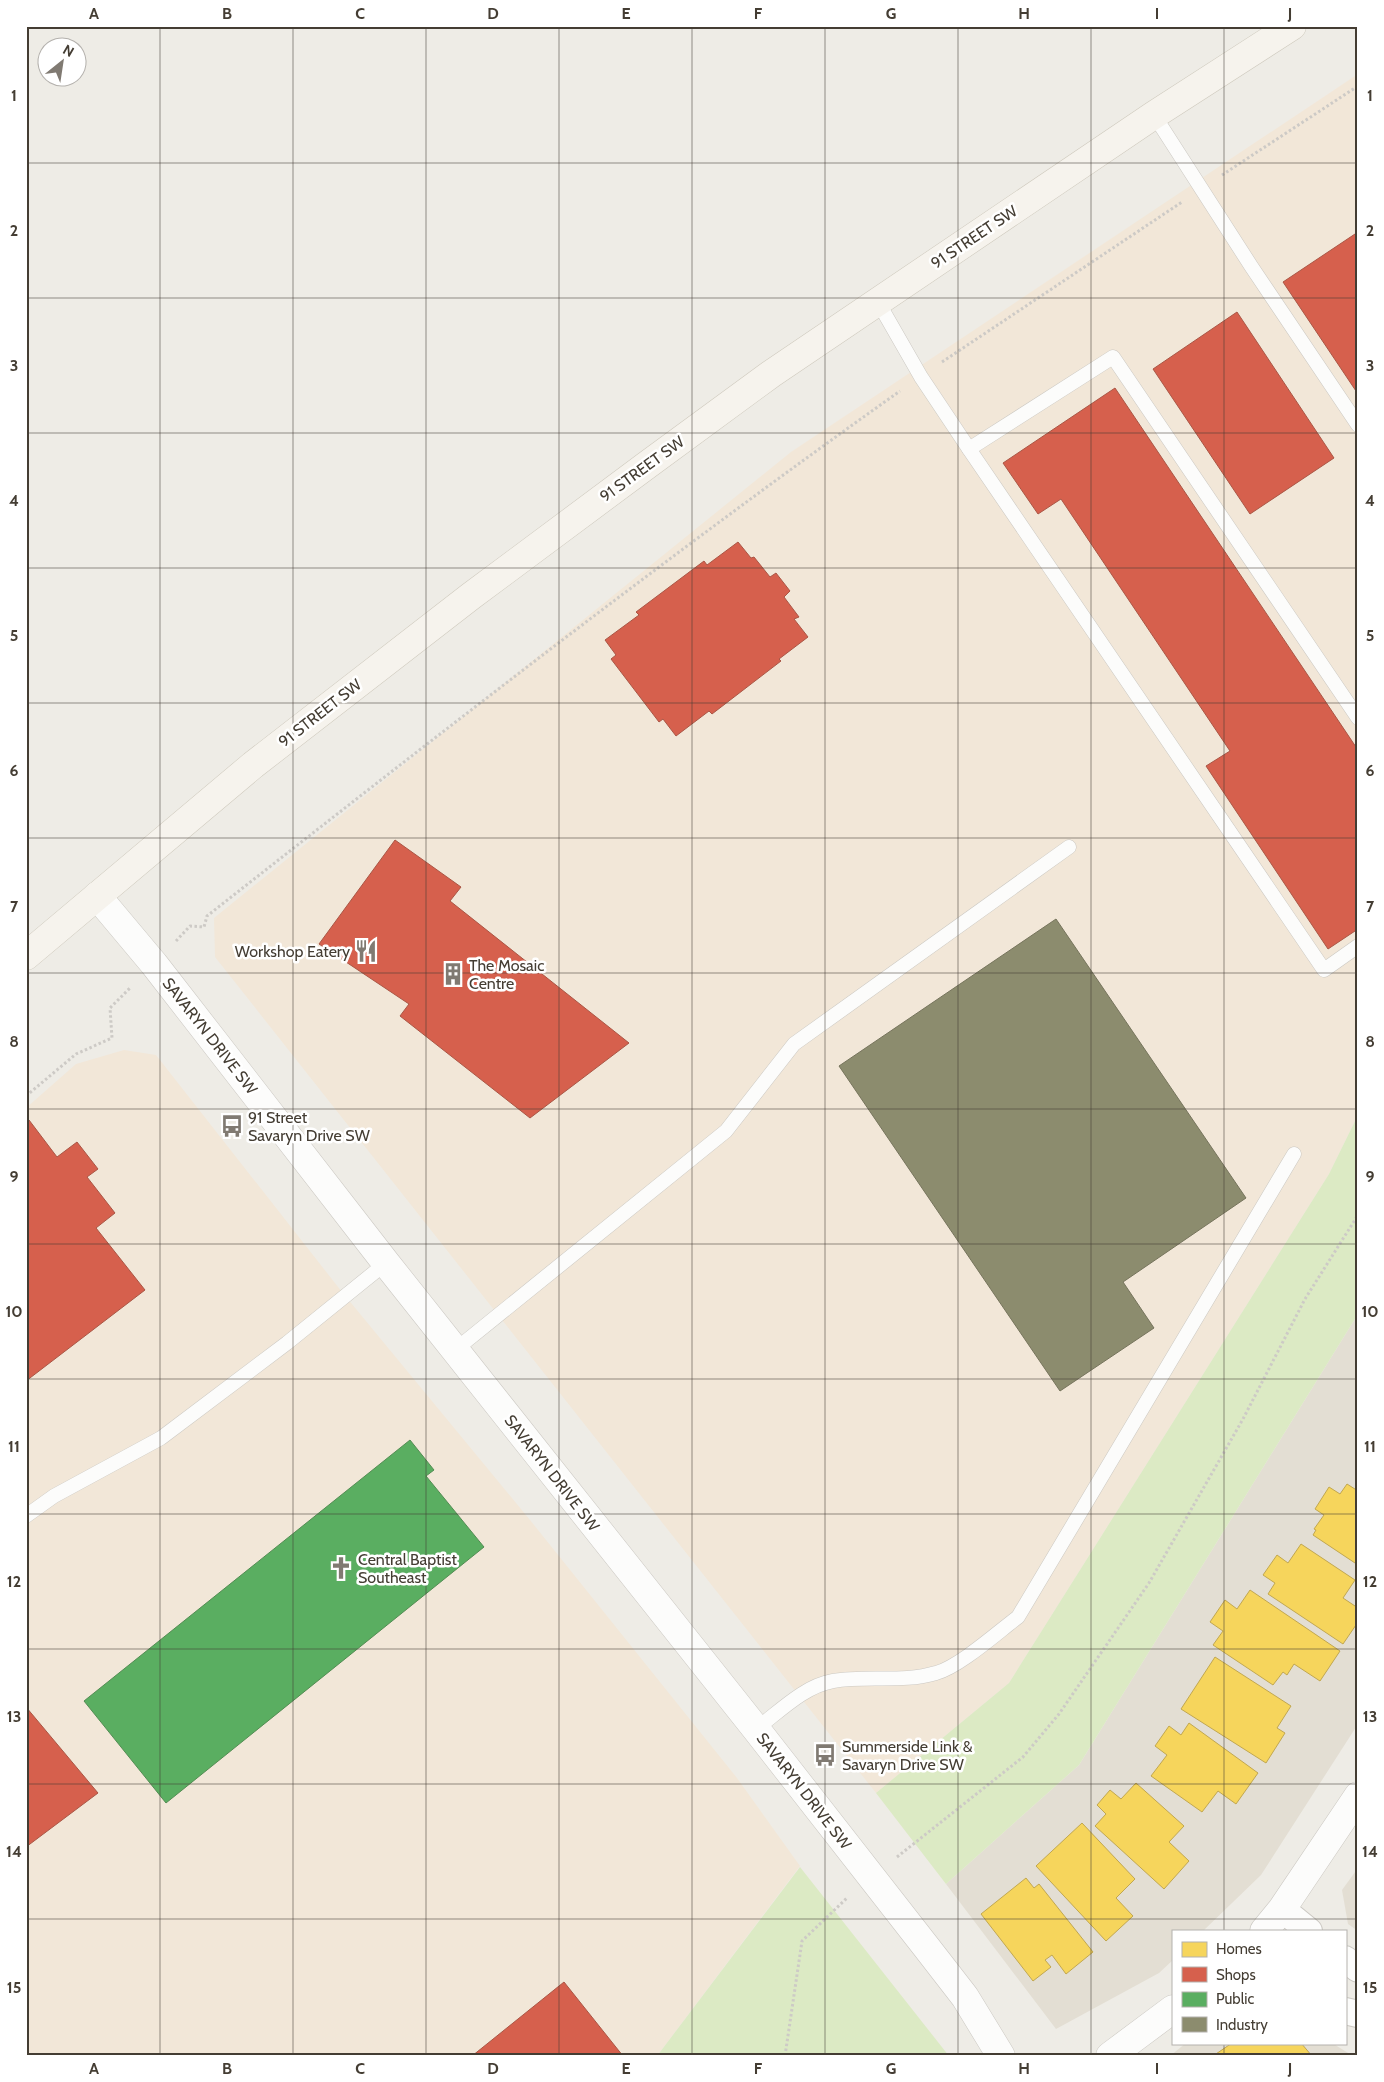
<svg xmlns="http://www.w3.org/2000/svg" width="1384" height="2082" font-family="Cabin,sans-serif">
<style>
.residential{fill:#e3ded3}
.commercial{fill:#f2e7d8}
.green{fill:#dceac4}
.homes{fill:#f6d55c;stroke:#c1a750}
.shops{fill:#d6604d;stroke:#aa5645}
.public{fill:#5aae61;stroke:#538c53}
.industry{fill:#8c8c6e;stroke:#76745c}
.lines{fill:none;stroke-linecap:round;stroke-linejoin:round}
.service-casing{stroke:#cbc8c2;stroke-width:15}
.minor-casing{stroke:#cbc8c2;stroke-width:28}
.tertiary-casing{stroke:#cbc8c2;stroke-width:29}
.secondary-casing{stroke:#cec9bd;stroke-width:29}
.path{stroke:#cdcac6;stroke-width:3;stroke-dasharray:2.5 2.5;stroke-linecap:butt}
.service{stroke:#fcfcfb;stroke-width:14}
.minor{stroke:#fcfcfb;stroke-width:26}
.tertiary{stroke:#fcfcfb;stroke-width:28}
.secondary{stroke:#f6f3ed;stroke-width:28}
.grid{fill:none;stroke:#443d33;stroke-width:1;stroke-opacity:0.55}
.labels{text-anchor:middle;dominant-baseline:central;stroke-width:5;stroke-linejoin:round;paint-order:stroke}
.street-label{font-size:16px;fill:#443d33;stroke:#fff}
.poi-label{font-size:16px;fill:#443d33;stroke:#fff;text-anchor:start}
.neatline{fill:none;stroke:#443d33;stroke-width:2}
.grid-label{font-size:16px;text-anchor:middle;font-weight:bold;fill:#443d33}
</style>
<rect width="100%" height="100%" fill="#eeece6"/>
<!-- residential -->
<g class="residential">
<polygon points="1358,1314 1358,1724 1261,1875 1203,1931 1173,1931 1173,1960 1159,1973 1056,2029 946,1884 1079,1765"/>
<polygon points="1358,1868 1358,1931 1348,1924 1342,1890"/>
<polygon points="1186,2043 1332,2043 1353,2056 1170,2056"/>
</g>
<!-- commercial -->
<g class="commercial">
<polygon points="1358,74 1358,1115 1329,1174 1009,1683 876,1793 215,957 214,918 791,452"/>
<polygon points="124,1050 156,1055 342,1292 530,1520 737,1778 800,1866 657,2056 26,2056 26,1108 76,1064"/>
</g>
<!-- green -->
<g class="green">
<polygon points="1358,1115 1358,1314 1079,1765 946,1884 876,1793 1009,1683 1329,1174"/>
<polygon points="800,1867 949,2056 657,2056"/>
</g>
<!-- homes -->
<g class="homes">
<polygon points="1347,1484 1358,1491 1358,1565 1313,1535 1316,1530 1314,1529 1324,1515 1315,1509 1329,1487 1340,1494"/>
<polygon points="1301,1544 1355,1580 1343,1598 1358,1608 1358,1622 1343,1644 1268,1594 1275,1583 1263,1575 1277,1555 1288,1563"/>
<polygon points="1250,1590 1340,1651 1320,1681 1294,1664 1287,1675 1283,1672 1273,1685 1213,1645 1223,1631 1210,1622 1225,1600 1237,1609"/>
<polygon points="1215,1657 1291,1706 1277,1728 1285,1733 1266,1763 1181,1709"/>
<polygon points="1189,1723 1258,1773 1236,1804 1218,1791 1202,1812 1151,1776 1167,1755 1155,1746 1169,1726 1181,1735"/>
<polygon points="1136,1783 1184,1826 1169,1842 1189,1861 1164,1889 1095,1826 1106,1814 1097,1805 1110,1790 1121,1799"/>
<polygon points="1082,1823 1135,1879 1116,1898 1133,1916 1106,1941 1036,1866"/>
<polygon points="1026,1878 1034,1888 1039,1884 1093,1952 1066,1974 1052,1955 1045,1960 1051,1967 1033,1981 981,1914"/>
<polygon points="1232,2043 1301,2043 1312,2056 1213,2056"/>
</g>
<!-- shops -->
<g class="shops">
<polygon points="1358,232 1358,394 1283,282"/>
<polygon points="1237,312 1334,458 1250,514 1153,369"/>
<polygon points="1115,388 1358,750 1358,929 1328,949 1206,766 1230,751 1061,499 1038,514 1003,463"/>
<polygon points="738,542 751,558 754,557 770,577 776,573 790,591 784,597 799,617 794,619 808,637 779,659 781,661 712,714 709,711 676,736 663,719 659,722 611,659 616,655 605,640 639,615 636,612 704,561 707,565"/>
<polygon points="395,840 461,887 450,901 629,1043 530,1118 400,1016 409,1004 319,944"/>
<polygon points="29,1120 57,1157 77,1142 98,1169 87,1177 115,1213 96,1228 145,1290 26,1381 26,1123"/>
<polygon points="26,1707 98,1793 26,1847"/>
<polygon points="564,1982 623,2056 472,2056"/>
</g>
<!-- public -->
<polygon class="public" points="410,1440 434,1470 426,1476 484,1547 166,1803 84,1701"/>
<!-- industry -->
<polygon class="industry" points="1056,919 1246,1198 1123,1282 1154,1328 1060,1391 839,1066"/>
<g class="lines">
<defs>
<g id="service">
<polyline points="1154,115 1251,266 1358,425"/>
<polyline points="878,302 921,377 969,449 1324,970 1358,946"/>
<polyline points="969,449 1113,357 1358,718"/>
<polyline points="455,1350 726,1131 794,1044 1069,847"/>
<polyline points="26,1516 54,1496 161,1438 287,1343 386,1263"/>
<path d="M756,1729C779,1712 804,1686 833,1681C867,1675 903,1683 936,1673C959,1667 998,1632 1018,1617L1294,1154"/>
</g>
<g id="minor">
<polyline points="1282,1909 1309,1931"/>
<polyline points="1345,1959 1358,1969"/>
<polyline points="1345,2011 1358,2014"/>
</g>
<g id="tertiary">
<polyline points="97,896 154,964 386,1263 756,1729 927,1948 965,1997 1001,2056"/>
<polyline points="1264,1931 1282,1909 1358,1796"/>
<polyline points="1110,2056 1173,2009"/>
</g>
<polyline id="secondary" points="26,956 253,765 471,596 647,465 771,374 1154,115 1292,26"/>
</defs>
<!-- service casing -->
<use href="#service" class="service-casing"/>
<!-- minor casing -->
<use href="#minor" class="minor-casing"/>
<!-- tertiary casing -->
<use href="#tertiary" class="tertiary-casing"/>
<!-- secondary casing -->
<use href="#secondary" class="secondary-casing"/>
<!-- path -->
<g class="path">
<polyline points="1222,175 1358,86"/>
<polyline points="942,362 1182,202"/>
<path d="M176,941L190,926L204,927L207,916C435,737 663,559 900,391"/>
<polyline points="26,1096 76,1054 112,1038 110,1008 131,987"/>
<polyline points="897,1857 1023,1757 1059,1714 1149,1583 1243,1419 1305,1299 1358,1215"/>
<polyline points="785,2056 802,1941 848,1897"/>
</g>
<!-- service -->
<use href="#service" class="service"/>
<!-- minor -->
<use href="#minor" class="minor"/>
<!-- tertiary -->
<use href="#tertiary" class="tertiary"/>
<!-- secondary -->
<use href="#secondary" class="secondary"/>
</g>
<!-- grid -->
<path class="grid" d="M160,26V2056M293,26V2056M426,26V2056M559,26V2056M692,26V2056M825,26V2056M958,26V2056M1091,26V2056M1224,26V1931M26,163H1358M26,298H1358M26,433H1358M26,568H1358M26,703H1358M26,838H1358M26,973H1358M26,1109H1358M26,1244H1358M26,1379H1358M26,1514H1358M26,1649H1358M26,1784H1358M26,1919H1358M1224,2043V2056"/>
<!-- icons -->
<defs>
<symbol id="restaurant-bare" viewBox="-9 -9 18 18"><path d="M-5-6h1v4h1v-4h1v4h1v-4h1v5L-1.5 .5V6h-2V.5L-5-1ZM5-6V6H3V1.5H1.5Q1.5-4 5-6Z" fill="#807a72" stroke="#fff" stroke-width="2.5" paint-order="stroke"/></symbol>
<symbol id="building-bare" viewBox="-9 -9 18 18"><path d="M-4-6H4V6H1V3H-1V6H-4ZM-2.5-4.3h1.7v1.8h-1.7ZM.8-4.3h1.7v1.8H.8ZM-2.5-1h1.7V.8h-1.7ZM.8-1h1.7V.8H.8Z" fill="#807a72" stroke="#fff" stroke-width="2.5" paint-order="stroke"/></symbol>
<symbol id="bus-bare" viewBox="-9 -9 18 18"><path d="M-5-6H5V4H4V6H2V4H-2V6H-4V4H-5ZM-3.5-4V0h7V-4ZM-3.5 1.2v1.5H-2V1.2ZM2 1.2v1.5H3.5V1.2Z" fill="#807a72" stroke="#fff" stroke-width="2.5" paint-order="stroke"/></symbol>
<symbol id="church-bare" viewBox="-9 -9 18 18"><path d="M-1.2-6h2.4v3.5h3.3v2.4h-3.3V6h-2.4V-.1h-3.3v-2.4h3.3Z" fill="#807a72" stroke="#fff" stroke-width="2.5" paint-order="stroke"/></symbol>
</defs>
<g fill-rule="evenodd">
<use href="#restaurant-bare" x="350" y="935" width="32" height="32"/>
<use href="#building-bare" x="437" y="958" width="32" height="32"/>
<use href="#bus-bare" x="216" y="1110" width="32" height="32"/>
<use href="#church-bare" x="325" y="1552" width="32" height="32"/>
<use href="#bus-bare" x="809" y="1739" width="32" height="32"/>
</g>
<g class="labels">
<!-- street labels -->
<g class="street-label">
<text transform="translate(974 237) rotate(-34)">91 STREET SW</text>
<text transform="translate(642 469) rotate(-36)">91 STREET SW</text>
<text transform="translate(320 713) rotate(-38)">91 STREET SW</text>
<text transform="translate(210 1036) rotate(52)">SAVARYN DRIVE SW</text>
<text transform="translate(552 1473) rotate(52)">SAVARYN DRIVE SW</text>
<text transform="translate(804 1791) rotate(52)">SAVARYN DRIVE SW</text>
</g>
<!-- poi labels -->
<g class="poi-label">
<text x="350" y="951" text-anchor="end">Workshop Eatery</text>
<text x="469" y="965">The Mosaic<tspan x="469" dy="18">Centre</tspan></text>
<text x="248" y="1117">91 Street<tspan x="248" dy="18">Savaryn Drive SW</tspan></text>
<text x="358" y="1559">Central Baptist<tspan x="358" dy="18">Southeast</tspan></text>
<text x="842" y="1746">Summerside Link &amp;<tspan x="842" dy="18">Savaryn Drive SW</tspan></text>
</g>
</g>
<!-- border -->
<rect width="1384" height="2082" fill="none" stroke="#ffffff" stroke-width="55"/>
<!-- legend -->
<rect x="1172" y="1930" width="175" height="115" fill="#ffffff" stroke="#b4b1ad"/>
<rect x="1182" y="1942" width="25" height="15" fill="#f6d55c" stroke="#b4b1ad"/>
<text x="1216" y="1954" font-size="15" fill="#443d33">Homes</text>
<rect x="1182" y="1967" width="25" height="15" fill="#d6604d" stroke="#b4b1ad"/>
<text x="1216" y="1980" font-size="15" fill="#443d33">Shops</text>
<rect x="1182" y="1992" width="25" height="15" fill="#5aae61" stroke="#b4b1ad"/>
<text x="1216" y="2004" font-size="15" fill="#443d33">Public</text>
<rect x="1182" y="2017" width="25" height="15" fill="#8c8c6e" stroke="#b4b1ad"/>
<text x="1216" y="2030" font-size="15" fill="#443d33">Industry</text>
<!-- north arrow -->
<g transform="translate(62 62) rotate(30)"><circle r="24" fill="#ffffff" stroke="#b4b1ad"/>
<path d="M0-4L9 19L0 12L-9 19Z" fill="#807a72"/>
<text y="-8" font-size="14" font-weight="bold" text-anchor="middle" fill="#443d33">N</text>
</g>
<rect x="28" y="28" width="1328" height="2026" class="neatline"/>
<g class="grid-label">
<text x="94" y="19">A</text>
<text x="227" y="19">B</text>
<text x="360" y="19">C</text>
<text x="493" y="19">D</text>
<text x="626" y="19">E</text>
<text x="758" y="19">F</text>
<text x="891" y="19">G</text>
<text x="1024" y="19">H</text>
<text x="1157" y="19">I</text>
<text x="1290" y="19">J</text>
<text x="14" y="101">1</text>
<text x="1370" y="101">1</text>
<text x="14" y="236">2</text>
<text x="1370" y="236">2</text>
<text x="14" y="371">3</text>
<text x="1370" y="371">3</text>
<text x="14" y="506">4</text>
<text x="1370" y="506">4</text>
<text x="14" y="641">5</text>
<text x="1370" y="641">5</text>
<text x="14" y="776">6</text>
<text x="1370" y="776">6</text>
<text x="14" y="912">7</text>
<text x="1370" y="912">7</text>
<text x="14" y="1047">8</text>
<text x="1370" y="1047">8</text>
<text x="14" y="1182">9</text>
<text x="1370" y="1182">9</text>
<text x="14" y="1317">10</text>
<text x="1370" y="1317">10</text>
<text x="14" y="1452">11</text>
<text x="1370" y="1452">11</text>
<text x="14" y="1587">12</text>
<text x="1370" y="1587">12</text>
<text x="14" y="1722">13</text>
<text x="1370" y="1722">13</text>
<text x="14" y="1857">14</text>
<text x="1370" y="1857">14</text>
<text x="14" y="1993">15</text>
<text x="1370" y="1993">15</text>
<text x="94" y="2074">A</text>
<text x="227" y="2074">B</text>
<text x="360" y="2074">C</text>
<text x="493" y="2074">D</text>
<text x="626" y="2074">E</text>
<text x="758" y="2074">F</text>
<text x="891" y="2074">G</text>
<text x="1024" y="2074">H</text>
<text x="1157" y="2074">I</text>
<text x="1290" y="2074">J</text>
</g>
</svg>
